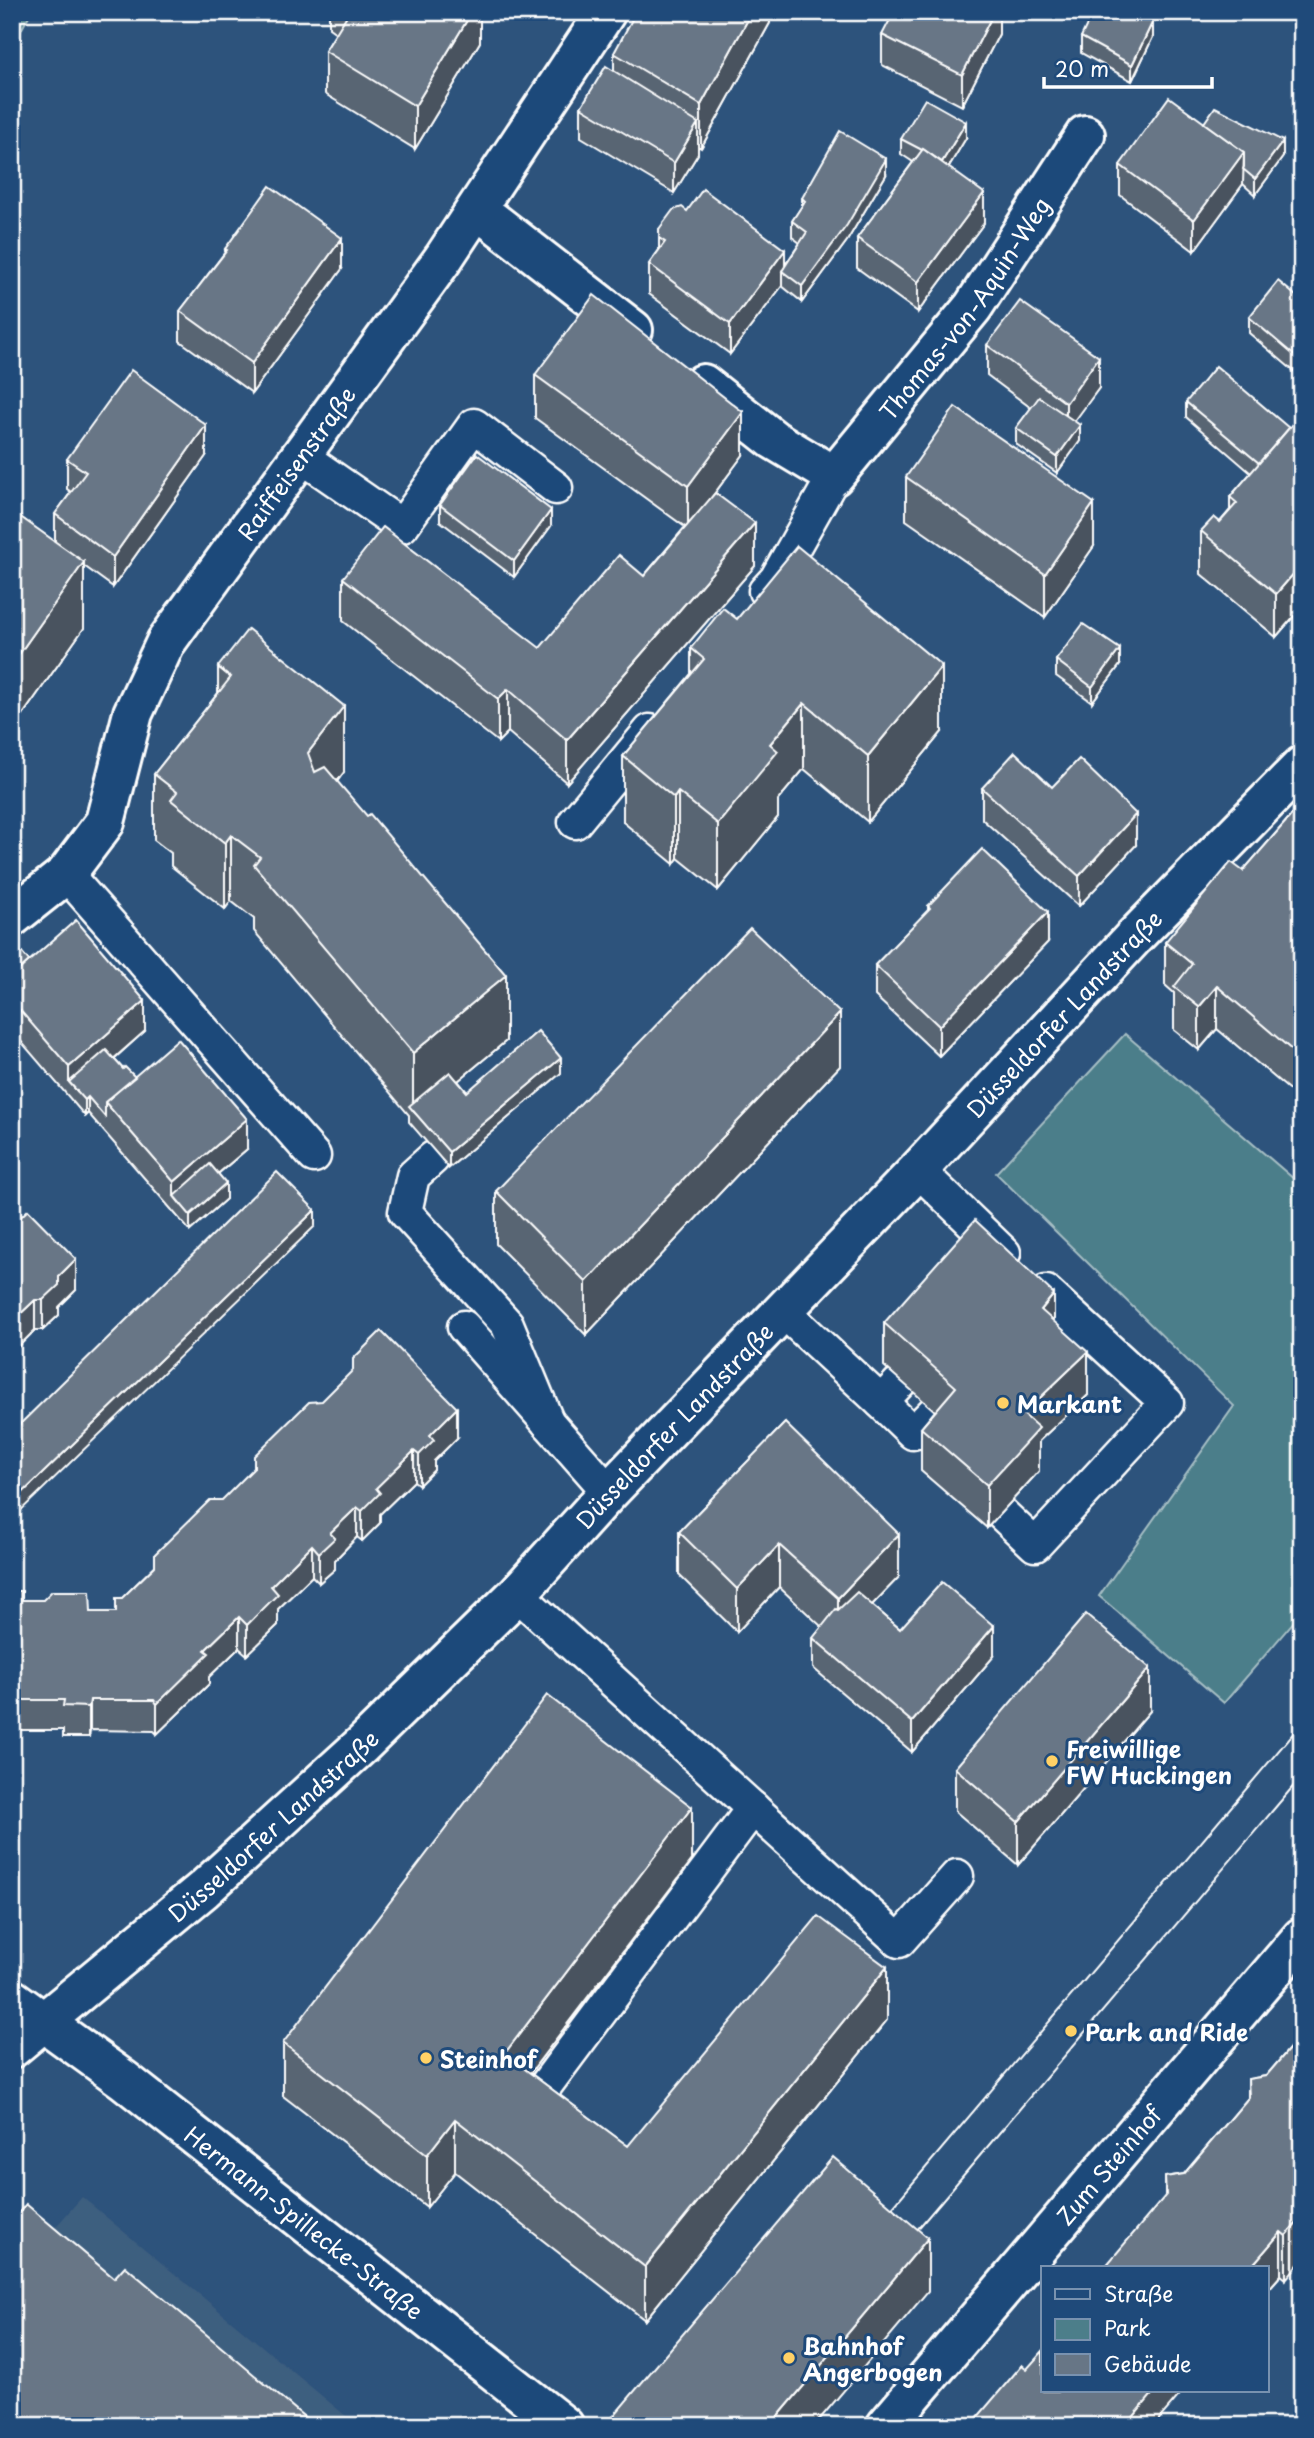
<svg xmlns="http://www.w3.org/2000/svg" width="1314" height="2438" font-family="'Playpen Sans',sans-serif">
<style>
.built{fill:#3e5e7f}
.green{fill:#4c7e8a;stroke:#a6bec4;stroke-width:2}
.lines{fill:none;stroke-linecap:round;stroke-linejoin:round}
.service-casing{stroke:#fff;stroke-width:37}
.minor-casing{stroke:#fff;stroke-width:44}
.secondary-casing{stroke:#fff;stroke-width:44}
.service{stroke:#1f4a7a;stroke-width:32}
.minor{stroke:#1f4a7a;stroke-width:38}
.secondary{stroke:#1f4a7a;stroke-width:38}
.tram{stroke:#fff;stroke-width:2}
.wall{fill:#596573;stroke:#fff;stroke-width:2}
.shaded-wall{fill:#48535e;stroke:#fff;stroke-width:2}
.building{fill:#677686;stroke:#fff;stroke-width:2}
.poi-dot{fill:#ffd166;stroke:#1f4a7a;stroke-width:2.5}
.labels{text-anchor:middle;dominant-baseline:central;stroke-width:6;stroke-linejoin:round;paint-order:stroke}
.street-label{font-size:23px;fill:#fff;stroke:#1f4a7a}
.poi-label{font-size:23px;font-weight:bold;fill:#fff;stroke:#1f4a7a;text-anchor:start}
</style>
<rect width="100%" height="100%" fill="#2d537c"/>
<filter id="ink" filterUnits="userSpaceOnUse"><feTurbulence type="fractalNoise" baseFrequency=".0143" numOctaves="2"/><feDisplacementMap in="SourceGraphic" scale="14" xChannelSelector="R" yChannelSelector="G"/><feConvolveMatrix kernelMatrix="1 2 1 2 8 2 1 2 1" color-interpolation-filters="sRGB"/></filter>
<g filter="url(#ink)">
<!-- built -->
<polygon class="built" points="82,2197 358,2426 12,2426 30,2256"/>
<!-- green -->
<g class="green">
<polygon points="12,12 31,12 12,47"/>
<polygon points="1125,1034 1302,1186 1302,1612 1224,1703 1099,1596 1234,1406 996,1173"/>
</g>
<g class="lines">
<defs>
<g id="service">
<polyline points="301,456 402,526 474,425 556,488"/>
<polyline points="765,591 776,579 834,476"/>
<polyline points="575,822 650,731"/>
<polyline points="66,874 314,1156"/>
<polyline points="433,1158 413,1176 405,1212 507,1324 548,1423"/>
<polyline points="918,1170 1004,1253"/>
<polyline points="782,1310 881,1402 901,1381"/>
<polyline points="464,1327 609,1492"/>
<polyline points="881,1402 913,1433 935,1411"/>
<polyline points="1000,1512 1035,1545 1167,1403 1046,1292"/>
<polyline points="517,1594 899,1941 957,1876"/>
<polyline points="531,2105 753,1808"/>
</g>
<g id="minor">
<polyline points="477,209 633,330"/>
<path id="s1" d="M703,384L774,440L834,476L973,307L1085,135"/>
<path id="s2" d="M12,917L66,874L105,822L133,713L166,642L443,259L606,12"/>
<path id="s3" d="M12,1999L124,2080L564,2426"/>
<path id="s4" d="M886,2426L1302,1937"/>
</g>
<g id="secondary">
<path id="s5" d="M12,2048L204,1889L362,1745L517,1594L609,1492L918,1170L1133,938L1302,766"/>
</g>
</defs>
<!-- service casing -->
<use href="#service" class="service-casing"/>
<!-- minor casing -->
<use href="#minor" class="minor-casing"/>
<!-- secondary casing -->
<use href="#secondary" class="secondary-casing"/>
<!-- service -->
<use href="#service" class="service"/>
<!-- minor -->
<use href="#minor" class="minor"/>
<!-- secondary -->
<use href="#secondary" class="secondary"/>
<!-- tram -->
<g class="tram">
<polyline points="879,2223 1302,1723"/>
<polyline points="905,2244 1302,1776"/>
</g>
</g>
<!-- wall -->
<g class="wall">
<polygon points="329,12 480,12 480,42 415,149 325,94 325,51 336,33 329,28"/>
<polygon points="770,12 770,23 701,148 698,146 698,154 674,193 581,137 581,107 614,71 614,53"/>
<polygon points="999,12 999,34 962,106 882,65 882,35"/>
<polygon points="1081,37 1153,37 1132,81 1081,53"/>
<polygon points="1204,123 1283,157 1255,195 1243,184 1194,251 1120,195 1120,165"/>
<polygon points="966,138 948,168 984,223 918,312 857,268 857,238 913,162 901,154 901,139"/>
<polygon points="886,175 847,241 802,302 782,286 730,354 649,294 649,264 659,250 659,229 687,211 785,265 800,243 792,237 792,221 802,206 802,198"/>
<polygon points="225,249 342,269 252,393 180,341 180,311 225,252"/>
<polygon points="1302,301 1302,378 1249,333 1249,317"/>
<polygon points="987,345 1099,388 1074,421 1080,441 1057,473 1016,444 1016,428 1031,408 987,375"/>
<polygon points="535,375 743,455 715,493 755,566 567,783 508,732 498,742 343,621 343,578 540,648 644,576 685,527 535,418"/>
<polygon points="1186,402 1289,428 1302,413 1302,607 1276,637 1201,574 1201,531 1220,522 1230,510 1230,497 1251,473 1186,417"/>
<polygon points="206,456 113,587 84,566 84,628 12,730 12,511 55,542 55,514 71,492 67,489 67,459"/>
<polygon points="906,477 1094,546 1045,617 906,520"/>
<polygon points="440,505 551,526 514,577 440,521"/>
<polygon points="737,619 942,732 868,822 804,769 778,800 778,817 718,890 678,858 674,864 623,822 623,756 691,674 691,648"/>
<polygon points="1056,660 1120,665 1092,702 1056,676"/>
<polygon points="218,667 344,772 337,782 506,1041 458,1081 467,1092 561,1073 449,1168 409,1122 409,1115 254,931 254,919 231,901 225,909 171,866 171,853 154,840 154,774 218,693"/>
<polygon points="1052,787 1136,845 1079,906 982,819 982,788"/>
<polygon points="1302,803 1302,1084 1293,1093 1217,1029 1199,1050 1174,1030 1174,993 1165,985 1165,942 1243,871"/>
<polygon points="928,906 1048,942 939,1056 875,996 875,965 928,911"/>
<polygon points="12,958 29,961 145,1031 114,1059 123,1069 135,1077 247,1149 218,1174 226,1199 190,1231 88,1113 85,1116 12,1031"/>
<polygon points="840,1066 586,1335 496,1244 496,1191"/>
<polygon points="12,1225 76,1290 59,1307 59,1315 43,1330 35,1330 15,1350 12,1346"/>
<polygon points="1054,1322 1088,1395 1039,1441 1039,1471 987,1528 921,1471 921,1428 935,1411 884,1366 884,1323"/>
<polygon points="785,1423 899,1577 872,1605 900,1629 994,1656 912,1752 813,1668 813,1638 822,1627 779,1587 737,1632 679,1575 679,1532"/>
<polygon points="457,1438 434,1461 434,1470 419,1485 414,1481 380,1514 380,1523 362,1541 357,1537 335,1560 335,1569 319,1583 312,1576 278,1609 278,1625 247,1655 239,1648 209,1677 209,1684 157,1734 154,1731 90,1730 89,1737 63,1737 63,1730 12,1730 12,1591 22,1600 91,1612 116,1612 122,1598 222,1500"/>
<polygon points="1150,1711 1018,1865 955,1811 955,1768"/>
<polygon points="692,1860 530,2073 628,2146 887,2020 645,2320 455,2172 427,2207 283,2096 283,2043"/>
<polygon points="1301,2035 1286,2279 1281,2275 1267,2291 1267,2268 1165,2197 1165,2177 1184,2174 1248,2098 1248,2079 1266,2076"/>
</g>
<!-- shaded-wall -->
<g class="shaded-wall">
<polygon points="472,12 480,12 480,42 415,149 415,106"/>
<polygon points="752,12 770,12 770,23 701,148 701,105"/>
<polygon points="994,12 999,12 999,34 962,106 962,75"/>
<polygon points="1153,21 1153,37 1132,81 1132,65"/>
<polygon points="966,122 966,138 942,178 942,162"/>
<polygon points="698,123 698,154 674,193 674,163"/>
<polygon points="1283,141 1283,157 1255,195 1255,179"/>
<polygon points="1244,152 1243,184 1194,251 1194,220"/>
<polygon points="886,159 886,175 847,241 802,302 802,286"/>
<polygon points="984,193 984,223 918,312 918,282"/>
<polygon points="342,238 342,269 252,393 252,363"/>
<polygon points="785,250 785,273 782,271 782,286 730,354 730,324"/>
<polygon points="1099,357 1099,388 1066,433 1066,403"/>
<polygon points="743,412 743,455 688,529 688,486"/>
<polygon points="206,425 206,456 113,587 113,557"/>
<polygon points="1080,425 1080,441 1057,473 1057,457"/>
<polygon points="1094,503 1094,546 1045,617 1045,574"/>
<polygon points="551,510 551,526 514,577 514,561"/>
<polygon points="755,523 755,566 567,783 567,740"/>
<polygon points="84,562 84,628 12,730 12,664"/>
<polygon points="1302,564 1302,607 1276,637 1276,594"/>
<polygon points="1120,649 1120,665 1092,702 1092,687"/>
<polygon points="942,666 942,732 868,822 868,756"/>
<polygon points="508,689 508,732 498,742 498,699"/>
<polygon points="804,703 804,769 778,800 778,817 718,890 718,824 770,744"/>
<polygon points="344,706 344,772 308,819 308,753"/>
<polygon points="678,792 678,858 674,864 674,798"/>
<polygon points="1136,814 1136,845 1079,906 1079,876"/>
<polygon points="231,835 231,901 225,909 225,843"/>
<polygon points="1048,912 1048,942 939,1056 939,1026"/>
<polygon points="506,975 506,1041 417,1115 413,1111 413,1053"/>
<polygon points="1217,986 1217,1029 1199,1050 1199,1007"/>
<polygon points="145,1001 145,1031 77,1091 69,1082 69,1067"/>
<polygon points="840,1013 840,1066 586,1335 586,1282"/>
<polygon points="1302,1041 1302,1084 1293,1093 1293,1051"/>
<polygon points="561,1058 561,1073 449,1168 449,1152"/>
<polygon points="88,1097 88,1113 85,1116 85,1100"/>
<polygon points="247,1119 247,1149 181,1205 174,1196 174,1182"/>
<polygon points="20,1180 20,1196 12,1203 12,1187"/>
<polygon points="226,1183 226,1199 190,1231 190,1215"/>
<polygon points="315,1210 315,1226 12,1519 12,1503"/>
<polygon points="76,1259 76,1290 59,1307 59,1315 43,1330 43,1300 59,1276"/>
<polygon points="1054,1294 1054,1336 1041,1310"/>
<polygon points="35,1300 35,1330 15,1350 15,1319"/>
<polygon points="1088,1352 1088,1395 1039,1441 1039,1471 987,1528 987,1485 1023,1414"/>
<polygon points="457,1408 457,1438 434,1461 434,1470 419,1485 419,1455 430,1435"/>
<polygon points="414,1451 414,1481 380,1514 380,1523 362,1541 362,1511 376,1488"/>
<polygon points="357,1507 357,1537 335,1560 335,1569 319,1583 319,1553 330,1533"/>
<polygon points="899,1534 899,1577 838,1640 838,1598"/>
<polygon points="312,1545 312,1576 278,1609 278,1625 247,1655 247,1625 271,1586"/>
<polygon points="779,1545 779,1587 737,1632 737,1589"/>
<polygon points="239,1617 239,1648 209,1677 209,1684 157,1734 157,1704 205,1650"/>
<polygon points="994,1626 994,1656 912,1752 912,1722"/>
<polygon points="1150,1668 1150,1711 1018,1865 1018,1822"/>
<polygon points="90,1700 90,1730 89,1737 89,1707"/>
<polygon points="692,1807 692,1860 505,2106 505,2053"/>
<polygon points="887,1967 887,2020 645,2320 645,2267"/>
<polygon points="455,2119 455,2172 427,2207 427,2155"/>
<polygon points="1302,2217 1302,2260 1286,2279 1286,2236"/>
<polygon points="1281,2232 1281,2275 1267,2291 1267,2268 1250,2268"/>
<polygon points="928,2238 928,2291 814,2426 770,2426"/>
<polygon points="1154,2391 1183,2391 1159,2419 1159,2426 1126,2426"/>
</g>
<!-- building -->
<g class="building">
<polygon points="349,12 472,12 415,106 325,51"/>
<polygon points="636,12 752,12 701,105 614,53"/>
<polygon points="894,12 994,12 962,75 882,35"/>
<polygon points="1093,12 1134,12 1153,21 1132,65 1081,37"/>
<polygon points="606,66 698,123 674,163 581,107"/>
<polygon points="1169,97 1244,152 1194,220 1120,165"/>
<polygon points="925,99 966,122 942,162 923,149 922,150 901,139"/>
<polygon points="1215,107 1283,141 1255,179 1243,169 1244,167 1244,152 1204,123"/>
<polygon points="840,131 886,159 847,225 802,286 782,271 807,232 792,221 805,201 802,198"/>
<polygon points="923,149 984,193 918,282 857,238"/>
<polygon points="270,186 342,238 252,363 180,311 227,250 225,249"/>
<polygon points="703,189 785,250 730,324 649,264 665,242 659,238 659,229 673,210 682,207 687,211"/>
<polygon points="1278,281 1302,301 1302,362 1249,317"/>
<polygon points="594,295 743,412 688,486 535,375"/>
<polygon points="1020,301 1099,357 1066,403 987,345"/>
<polygon points="1216,366 1289,428 1259,463 1186,402"/>
<polygon points="131,370 206,425 113,557 55,514 86,472 67,459"/>
<polygon points="1039,397 1080,425 1057,457 1016,428"/>
<polygon points="955,407 1094,503 1045,574 906,477"/>
<polygon points="1302,413 1302,564 1276,594 1201,531 1214,517 1220,522 1237,503 1230,497"/>
<polygon points="477,454 551,510 514,561 440,505"/>
<polygon points="715,493 755,523 567,740 508,689 498,699 343,578 383,527 540,648 619,555 644,576"/>
<polygon points="12,511 84,562 12,664"/>
<polygon points="797,546 942,666 868,756 804,703 770,744 778,751 718,824 678,792 674,798 623,756 704,659 691,648 723,608 737,619"/>
<polygon points="1083,624 1120,649 1092,687 1056,660"/>
<polygon points="248,629 344,706 308,753 315,772 325,767 367,816 370,814 506,975 413,1053 254,865 260,857 231,835 225,843 171,800 177,792 154,774 231,677 218,667"/>
<polygon points="1015,752 1052,787 1079,759 1136,814 1079,876 982,788"/>
<polygon points="1302,803 1302,1041 1293,1051 1217,986 1199,1007 1174,987 1192,964 1165,942 1231,862 1243,871"/>
<polygon points="982,849 1048,912 939,1026 875,965 930,908 928,906"/>
<polygon points="76,920 145,1001 69,1067 12,1001 12,976"/>
<polygon points="750,928 840,1013 586,1282 496,1191"/>
<polygon points="21,951 29,961 12,976 12,958"/>
<polygon points="538,1031 561,1058 449,1152 409,1106 450,1072 467,1092"/>
<polygon points="178,1039 247,1119 174,1182 105,1102"/>
<polygon points="106,1050 123,1069 125,1067 135,1077 105,1102 105,1117 88,1097 85,1100 69,1082"/>
<polygon points="210,1164 226,1183 190,1215 174,1196"/>
<polygon points="12,1172 20,1180 12,1187"/>
<polygon points="277,1172 315,1210 12,1503 12,1432"/>
<polygon points="28,1210 76,1259 59,1276 59,1285 43,1300 35,1300 15,1319 12,1316 12,1225"/>
<polygon points="975,1220 1054,1294 1041,1310 1088,1352 1023,1414 1039,1428 987,1485 921,1428 956,1387 884,1323"/>
<polygon points="381,1331 457,1408 430,1435 434,1440 419,1455 414,1451 376,1488 380,1493 362,1511 357,1507 330,1533 335,1538 319,1553 312,1545 271,1586 278,1594 247,1625 239,1617 205,1650 209,1653 157,1704 154,1700 90,1700 89,1707 63,1706 64,1700 12,1700 12,1591 22,1591 22,1600 43,1600 52,1591 90,1591 91,1612 116,1612 116,1598 122,1598 155,1566 155,1554 210,1500 222,1500 254,1468 254,1456 309,1402 322,1401 353,1370 353,1359"/>
<polygon points="785,1423 899,1534 838,1598 779,1545 737,1589 679,1532"/>
<polygon points="942,1582 994,1626 912,1722 813,1638 836,1609 838,1610 857,1592 900,1629"/>
<polygon points="1086,1614 1150,1668 1018,1822 955,1768"/>
<polygon points="547,1695 692,1807 505,2053 518,2064 628,2146 818,1916 887,1967 645,2267 455,2119 427,2155 283,2043"/>
<polygon points="1301,2035 1302,2036 1302,2217 1286,2236 1281,2232 1250,2268 1104,2268 1166,2195 1165,2177 1184,2174 1249,2097 1248,2079 1266,2076"/>
<polygon points="833,2157 928,2238 770,2426 605,2426"/>
<polygon points="26,2204 114,2278 125,2266 315,2426 12,2426 12,2221"/>
<polygon points="1043,2351 1043,2391 1155,2391 1126,2426 978,2426 978,2419 976,2419 1022,2365 1027,2369"/>
</g>
</g>
<!-- markers -->
<g class="poi-dot">
<circle cx="1003" cy="1403" r="7"/>
<circle cx="1052" cy="1761" r="7"/>
<circle cx="1071" cy="2031" r="7"/>
<circle cx="426" cy="2058" r="7"/>
<circle cx="789" cy="2358" r="7"/>
</g>
<g class="labels">
<!-- street labels -->
<g class="street-label">
<text stroke="none"><textPath href="#s1" startOffset="373">Thomas-von-Aquin-Weg</textPath></text>
<text stroke="none"><textPath href="#s2" startOffset="546">Raiffeisenstraße</textPath></text>
<text stroke="none"><textPath href="#s5" startOffset="1477">Düsseldorfer Landstraße</textPath></text>
<text stroke="none"><textPath href="#s5" startOffset="910">Düsseldorfer Landstraße</textPath></text>
<text stroke="none"><textPath href="#s5" startOffset="343">Düsseldorfer Landstraße</textPath></text>
<text stroke="none"><textPath href="#s4" startOffset="343">Zum Steinhof</textPath></text>
<text stroke="none"><textPath href="#s3" startOffset="368">Hermann-Spillecke-Straße</textPath></text>
</g>
<!-- poi labels -->
<g class="poi-label">
<text x="1017" y="1403">Markant</text>
<text x="1066" y="1748">Freiwillige<tspan x="1066" dy="26">FW Huckingen</tspan></text>
<text x="1085" y="2031">Park and Ride</text>
<text x="440" y="2058">Steinhof</text>
<text x="803" y="2345">Bahnhof<tspan x="803" dy="26">Angerbogen</tspan></text>
</g>
</g>
<!-- margin -->
<rect width="1314" height="2438" fill="none" stroke="#1f4a7a" stroke-width="42"/>
<rect x="21" y="21" width="1272" height="2396" fill="none" stroke="#fff" stroke-width="2.5" filter="url(#ink)"/>
<!-- legend -->
<rect x="1041" y="2266" width="228" height="126" fill="#1f4a7a" stroke="#7992af" stroke-width="2"/>
<rect x="1055" y="2289" width="35" height="10" fill="#1f4a7a" stroke="#7992af" stroke-width="2"/>
<text x="1104" y="2302" font-size="21" fill="#ffffff">Straße</text>
<rect x="1055" y="2319" width="35" height="21" fill="#4c7e8a" stroke="#7992af" stroke-width="2"/>
<text x="1104" y="2336" font-size="21" fill="#ffffff">Park</text>
<rect x="1055" y="2354" width="35" height="21" fill="#677686" stroke="#7992af" stroke-width="2"/>
<text x="1104" y="2372" font-size="21" fill="#ffffff">Gebäude</text>
<!-- scale -->
<path d="M1044 77v10h168v-10" fill="none" stroke="#ffffff" stroke-width="3.5"/>
<text x="1055" y="77" font-size="21" fill="#ffffff" stroke="#1f4a7a" stroke-width="5" paint-order="stroke">20 m</text>
</svg>
